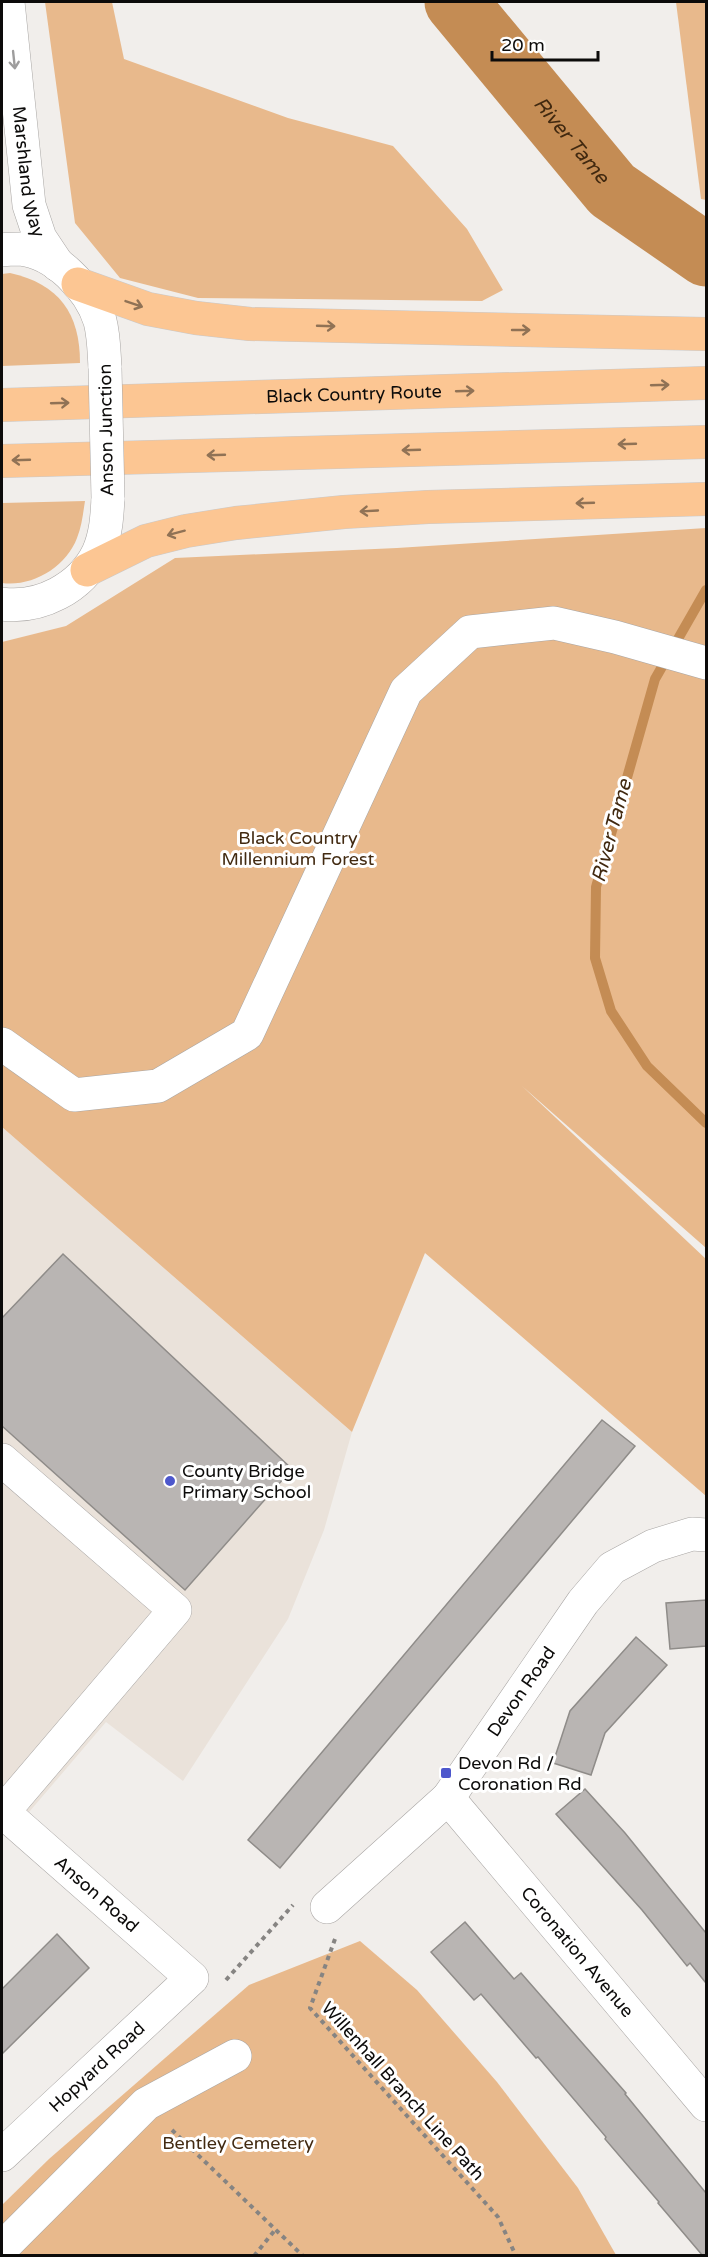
<svg xmlns="http://www.w3.org/2000/svg" width="708" height="2257" font-family="'Varela Round',sans-serif">
<style>
.built{fill:#eae2da}
.green{fill:#e8b98c}
.lines{fill:none;stroke-linecap:round;stroke-linejoin:round}
.stream{stroke:#c48c54;stroke-width:10}
.river{stroke:#c48c54;stroke-width:63}
.building{fill:#b9b5b3;stroke:#8f8c89;stroke-width:1.5}
.minor-casing{stroke:#a9a6a4;stroke-width:34}
.highway-casing{stroke:#cac9c9;stroke-width:34}
.path{stroke:#868482;stroke-width:4;stroke-dasharray:4.5 4.5;stroke-linecap:butt}
.minor{stroke:#fff;stroke-width:33}
.highway{stroke:#fcc693;stroke-width:33}
.minor-bridge-casing{stroke:#a9a6a4;stroke-width:34;stroke-linecap:butt}
.minor-bridge{stroke:#fff;stroke-width:33}
.oneway{stroke:#9e9d9d}
.oneway2{stroke:#907255}
.poi-dot{fill:#4d57cc;stroke:#fff;stroke-width:2}
.labels{text-anchor:middle;dominant-baseline:central;stroke-width:6;stroke-linejoin:round;paint-order:stroke}
.street-label{font-size:18px;fill:#0c0b0a;stroke:#fff}
.park-label{font-size:18px;fill:#422a11;stroke:#fff}
.poi-label{font-size:18px;fill:#0c0b0a;stroke:#fff;text-anchor:start}
.water-label{font-size:20px;font-style:italic;fill:#412910;stroke:#fff}
</style>
<rect width="100%" height="100%" fill="#f1eeeb"/>
<!-- built -->
<polygon class="built" points="2,1127 352,1432 324,1530 288,1619 183,1781 106,1722 24,1818 2,1798"/>
<!-- green -->
<g class="green">
<polygon points="45,2 112,2 124,59 288,118 393,146 467,229 503,290 482,301 198,298 120,278 75,223"/>
<polygon points="676,2 706,2 706,200 701,199"/>
<path d="M10,273C59,284 80,313 80,363L2,366V274Z"/>
<path d="M85,501C83,513 82,526 77,538C66,567 33,587 2,583V503Z"/>
<polygon points="706,528 706,1248 522,1086 706,1259 706,1496 425,1253 352,1432 2,1127 2,642 66,626 175,558 397,548"/>
<polygon points="360,1941 417,1990 497,2082 578,2188 616,2255 2,2256 2,2205 49,2159 249,1985"/>
</g>
<g class="lines">
<!-- stream -->
<g class="stream">
<polyline points="706,255 706,258"/>
<polyline points="706,590 655,679 596,887 595,958 611,1011 647,1066 706,1123"/>
</g>
<!-- river -->
<path class="river" id="s1" d="M456,2L612,190L706,255"/>
</g>
<!-- building -->
<g class="building">
<polygon points="63,1254 292,1469 185,1590 2,1426 2,1318"/>
<polygon points="602,1420 635,1446 280,1868 248,1840"/>
<polygon points="706,1600 706,1646 670,1649 666,1603"/>
<polygon points="636,1637 667,1665 605,1733 591,1775 553,1763 570,1711"/>
<polygon points="585,1789 625,1833 706,1933 706,1983 690,1963 687,1966 642,1910 556,1814"/>
<polygon points="465,1922 514,1979 521,1973 626,2093 625,2094 706,2193 706,2256 703,2256 658,2203 659,2202 605,2139 606,2137 538,2057 536,2058 481,1994 474,2000 431,1952"/>
<polygon points="57,1934 89,1968 2,2054 2,1989"/>
</g>
<g class="lines">
<defs>
<g id="minor">
<path id="s2" d="M8,2L29,205L40,238L58,265"/>
<path d="M2,250C8,249 14,249 20,249C55,252 90,289 100,321C104,336 104,352 105,368"/>
<path d="M2,604C40,609 81,588 98,553C106,535 107,517 108,498"/>
<polyline points="2,1044 74,1095 158,1086 247,1034 406,691 470,632 554,623 615,637 706,663"/>
<polyline points="2,1460 175,1610 3,1812"/>
<path id="s3" d="M448,1798L706,2105"/>
<path id="s4" d="M2,1811L192,1978L2,2155"/>
<path id="s5" d="M327,1907L448,1798L583,1602L612,1568L653,1546L692,1534L706,1535"/>
<polyline points="2,2248 146,2104 235,2056"/>
</g>
<g id="highway">
<polyline points="78,284 148,309 196,318 250,324 706,334"/>
<path id="s6" d="M2,405L706,383"/>
<polyline points="2,461 706,442"/>
<polyline points="87,570 146,541 186,531 236,523 344,512 428,507 706,499"/>
</g>
</defs>
<!-- minor casing -->
<use href="#minor" class="minor-casing"/>
<!-- highway casing -->
<use href="#highway" class="highway-casing"/>
<!-- path -->
<g class="path">
<polyline points="335,1939 310,2008 498,2217 516,2256"/>
<polyline points="226,1980 293,1905"/>
<polyline points="172,2130 303,2256"/>
<polyline points="254,2256 275,2230"/>
</g>
<!-- minor -->
<use href="#minor" class="minor"/>
<!-- highway -->
<use href="#highway" class="highway"/>
<defs>
<polyline id="minor-bridge" points="105,368 108,498"/>
</defs>
<!-- minor-bridge casing -->
<use href="#minor-bridge" class="minor-bridge-casing"/>
<!-- minor-bridge -->
<use href="#minor-bridge" class="minor-bridge"/>
</g>
<!-- one-way arrows -->
<defs><path id="oneway-shaft" d="M-6 0H5M1.5-3L5.5 0L1.5 3" fill="none" stroke-width="1.6" stroke-linecap="round" stroke-linejoin="round" transform="scale(1.5)"/></defs>
<use class="oneway" href="#oneway-shaft" transform="translate(14 60) rotate(84)"/>
<g class="oneway2">
<use href="#oneway-shaft" transform="translate(134 304) rotate(19)"/>
<use href="#oneway-shaft" transform="translate(326 326) rotate(2)"/>
<use href="#oneway-shaft" transform="translate(521 330)"/>
<use href="#oneway-shaft" transform="translate(660 385) rotate(-2)"/>
<use href="#oneway-shaft" transform="translate(465 391) rotate(-2)"/>
<use href="#oneway-shaft" transform="translate(60 403) rotate(-2)"/>
<use href="#oneway-shaft" transform="translate(627 444) rotate(178)"/>
<use href="#oneway-shaft" transform="translate(411 450) rotate(178)"/>
<use href="#oneway-shaft" transform="translate(216 455) rotate(178)"/>
<use href="#oneway-shaft" transform="translate(21 460) rotate(178)"/>
<use href="#oneway-shaft" transform="translate(585 503) rotate(178)"/>
<use href="#oneway-shaft" transform="translate(369 511) rotate(177)"/>
<use href="#oneway-shaft" transform="translate(176 533) rotate(165)"/>
</g>
<!-- markers -->
<g class="poi-dot">
<circle cx="170" cy="1481" r="6"/>
<rect x="440" y="1767" width="12" height="12" rx="3"/>
</g>
<g class="labels">
<!-- street labels -->
<g class="street-label">
<text stroke="none"><textPath href="#s2" startOffset="171">Marshland Way</textPath></text>
<text stroke="none"><textPath href="#s6" startOffset="352">Black Country Route</textPath></text>
<text transform="translate(106 430) rotate(-91)">Anson Junction</text>
<text stroke="none"><textPath href="#s5" startOffset="292">Devon Road</textPath></text>
<text stroke="none"><textPath href="#s4" startOffset="126">Anson Road</textPath></text>
<text stroke="none"><textPath href="#s3" startOffset="201">Coronation Avenue</textPath></text>
<text transform="translate(97 2067) rotate(-43)">Hopyard Road</text>
<text transform="translate(403 2091) rotate(48)">Willenhall Branch Line Path</text>
</g>
<!-- park labels -->
<g class="park-label">
<text x="298" y="838">Black Country<tspan x="298" dy="21">Millennium Forest</tspan></text>
<text x="238" y="2143">Bentley Cemetery</text>
</g>
<!-- poi labels -->
<g class="poi-label">
<text x="182" y="1471">County Bridge<tspan x="182" dy="21">Primary School</tspan></text>
<text x="458" y="1763">Devon Rd /<tspan x="458" dy="21">Coronation Rd</tspan></text>
</g>
<!-- water labels -->
<g class="water-label">
<text stroke="none"><textPath href="#s1" startOffset="180">River Tame</textPath></text>
<text transform="translate(612 831) rotate(-75)">River Tame</text>
</g>
</g>
<!-- border -->
<rect width="708" height="2257" fill="none" stroke="#0c0b0a" stroke-width="6"/>
<!-- scale -->
<path d="M492 51v9h106v-9" fill="none" stroke="#0c0b0a" stroke-width="3"/>
<text x="501" y="51" font-size="18" fill="#0c0b0a" stroke="#ffffff" stroke-width="4.5" paint-order="stroke">20 m</text>
</svg>
